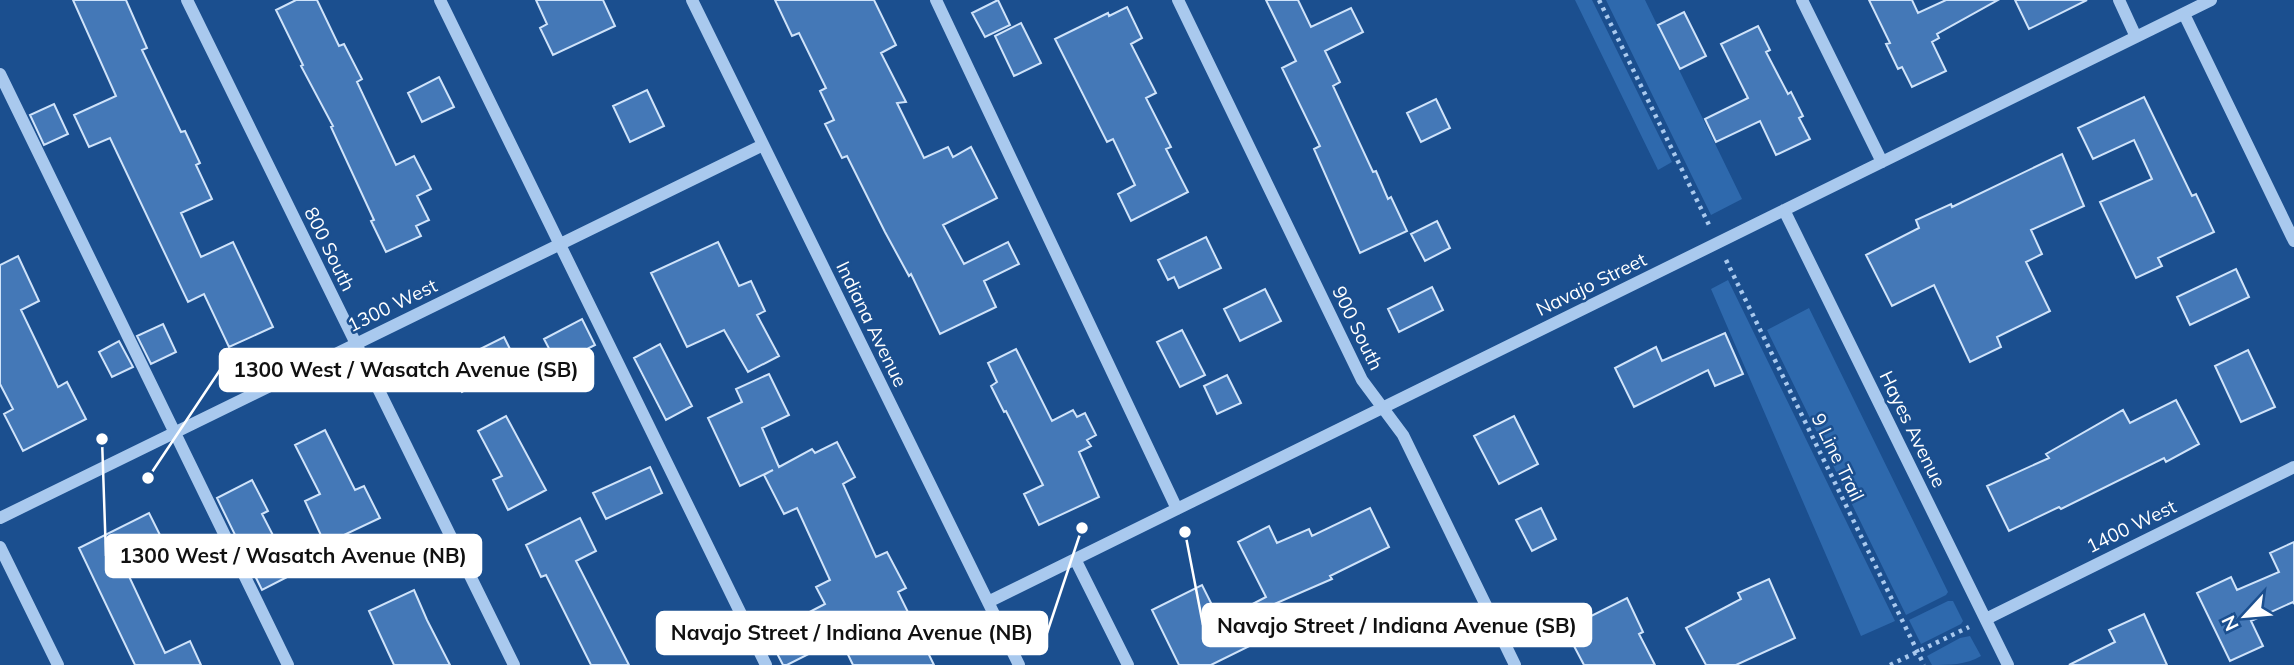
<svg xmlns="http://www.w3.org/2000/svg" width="2294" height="665" viewBox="0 0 2294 665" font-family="Mulish,sans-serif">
<rect width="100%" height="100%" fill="#1b4f8f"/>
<path fill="#2e69ad" d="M1575 0H1592L1672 162 1658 170Z
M1606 0H1645L1742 199 1711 215Z
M1728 280 1895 621 1861 636 1711 289Z
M1809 308 1948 592 1946 595 1906 615 1767 330Z
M1948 601H1953L1963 621 1961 624 1921 644 1909 620Z
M1970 636 1981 656C1966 665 1949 665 1932 665L1927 656 1960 638Z"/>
<path fill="#4478b7" stroke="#cfe3fa" stroke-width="2" d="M73 0H126L147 48 142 50 181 132 185 131 200 163 196 165 212 199 181 213 201 257 233 242 273 327 229 347 204 294 188 302 110 138 89 147 74 115 116 96Z
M296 0H317L339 46 344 44 362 79 357 82 396 165 414 156 431 189 417 196 429 220 416 226 421 236 386 252 371 221 374 220 331 127 333 126 301 66 303 65 276 10Z
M536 0H603L615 26 553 55 540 28 547 24Z
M775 0H874L896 45 881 53 906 102 897 103 924 158 948 147 953 157 971 147 997 198 943 225 964 264 1008 242 1019 264 984 281 996 307 940 334 911 274 909 276 885 232 847 156 842 158 825 124 834 120 820 91 826 88 799 33 792 36Z
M998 0 1010 25 985 37 972 13Z
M1266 0H1298L1311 27 1351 8 1363 32 1325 51 1340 82 1333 86 1373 172 1376 171 1388 199 1391 197 1407 231 1360 253 1314 149 1320 146 1282 68 1296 61Z
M1869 0H1912L1918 13 1946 0H1998L1937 34 1939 38 1932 42 1946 71 1912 87 1902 67 1898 69 1886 44 1890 43Z
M2015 0H2087L2029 29Z
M1127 7 1142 38 1131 44 1156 93 1146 98 1171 147 1166 149 1188 192 1131 221 1118 194 1135 185 1113 139 1107 142 1055 39 1108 13 1109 16Z
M1684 12 1706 56 1680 69 1658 25Z
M1021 23 1041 63 1014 76 995 36Z
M1758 26 1770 50 1766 52 1788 94 1791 92 1803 116 1799 118 1810 139 1776 155 1760 121 1716 142 1705 119 1748 98 1721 44Z
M439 77 454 107 422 122 408 93Z
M647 90 664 126 630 142 613 106Z
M2144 97 2192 196 2196 194 2214 232 2158 258 2162 266 2136 278 2100 202 2152 179 2134 140 2093 159 2078 128Z
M1436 99 1450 128 1421 142 1407 113Z
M54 104 68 134 44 145 30 115Z
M2062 154 2084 206 2031 230 2042 254 2026 262 2050 311 1997 337 2001 347 1970 362 1934 285 1892 306 1866 255 1919 228 1916 220 1951 204 1952 207Z
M1437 221 1450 248 1425 261 1411 234Z
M1206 237 1221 268 1179 288 1174 277 1168 280 1158 260Z
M718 242 739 286 751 281 765 311 757 315 779 356 748 372 724 330 687 347 651 273Z
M18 256 39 301 21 310 58 387 67 382 86 419 23 451 4 414 13 409 0 384V265Z
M2236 269 2249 297 2190 325 2177 297Z
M1432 287 1443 310 1399 332 1388 309Z
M1265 289 1281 321 1240 341 1224 309Z
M582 319 595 345 557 364 544 339Z
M163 324 176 352 151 364 137 336Z
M1182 330 1205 375 1180 387 1157 342Z
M1725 333 1743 374 1715 386 1708 370 1634 407 1615 368 1656 347 1662 361Z
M504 337 517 363 462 392 448 365Z
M119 341 133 367 112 377 99 352Z
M660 344 692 406 666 420 634 358Z
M1016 349 1052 421 1073 410 1077 417 1085 413 1096 435 1087 440 1091 446 1079 452 1099 497 1039 525 1024 494 1043 485 1006 411 1004 412 991 386 997 382 988 363Z
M2248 350 2275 407 2241 422 2215 366Z
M769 374 789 415 762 428 779 467 812 449 815 453 837 442 855 477 843 484 876 557 887 552 906 588 898 592 934 665H853L840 638 787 665H783L767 634 825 604 816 587 830 580 797 508 784 514 764 475 773 470 740 486 708 418 742 402 736 389Z
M1227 375 1241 403 1217 414 1204 386Z
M2176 400 2199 444 2166 462 2164 458 2061 509 2059 507 2009 531 1987 486 2049 458 2046 454 2123 410 2130 423Z
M506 416 546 490 508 510 493 480 502 476 478 431Z
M1514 416 1538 464 1499 484 1474 436Z
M325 430 355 490 364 486 380 518 325 544 305 501 320 494 295 445Z
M650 467 662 493 606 519 593 493Z
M252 480 268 511 262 514 293 574 262 590 217 498Z
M1370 508 1389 547 1330 576 1332 579 1272 605 1284 629 1211 665H1179L1152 610 1202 585 1220 621 1266 597 1238 542 1269 526 1277 543 1309 529 1312 536Z
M1541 508 1556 539 1532 551 1516 520Z
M149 513 167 549 126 570 165 653 190 641 201 665H135L79 548Z
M580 518 596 551 576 561 629 665H591L546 575 541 577 526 545Z
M2294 542V604L2293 602 2251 621 2263 646 2230 661 2197 593 2231 577 2237 590 2279 572 2270 553Z
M1769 579 1795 638 1736 665H1706L1686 628 1741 599 1738 593Z
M414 590 427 620 450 665H394L369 611Z
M1627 598 1643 632 1639 634 1655 665H1584L1565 629Z
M2144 614 2167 665H2069L2115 642 2109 630Z"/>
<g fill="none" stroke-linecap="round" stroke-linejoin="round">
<path stroke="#a9c9ee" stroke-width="4.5" stroke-dasharray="3.5 5" stroke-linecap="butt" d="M1599 0 1710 227
M1726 260 1924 665
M1890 665 1969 627"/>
<path stroke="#a9c9ee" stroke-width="12" d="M187 0 514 665
M440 0 766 665
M692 0 1019 665
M936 0 1177 509
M1178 0 1362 380 1403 435 1515 665
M1802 0 1882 162
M2119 0 2136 37
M2184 14 2294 241
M0 74 288 665
M1784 210 2008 665
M0 518 763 145
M0 547 58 665
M1075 559 1128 665
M988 602 2211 0
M1986 619 2294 467"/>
</g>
<g text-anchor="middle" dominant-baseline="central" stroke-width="5" stroke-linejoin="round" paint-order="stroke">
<g font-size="19" fill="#fff" stroke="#1b4f8f">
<text transform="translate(330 249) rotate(64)">800 South</text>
<text transform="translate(1591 284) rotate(-26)">Navajo Street</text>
<text transform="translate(392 305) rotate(-26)">1300 West</text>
<text transform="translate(872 324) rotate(64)">Indiana Avenue</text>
<text transform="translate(1358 328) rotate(64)">900 South</text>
<text transform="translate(1913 429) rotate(64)">Hayes Avenue</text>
<text transform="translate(1838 457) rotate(64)">9 Line Trail</text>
<text transform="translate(2131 526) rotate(-26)">1400 West</text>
</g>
</g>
<path fill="none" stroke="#fff" stroke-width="2.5" d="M148 478L220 370M102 439L106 556M1185 532L1203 625M1082 528L1047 633"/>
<g fill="#fff" stroke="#1b4f8f" stroke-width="2.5">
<circle cx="148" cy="478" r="7"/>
<circle cx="102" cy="439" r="7"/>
<circle cx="1185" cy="532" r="7"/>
<circle cx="1082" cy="528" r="7"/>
</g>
<g fill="#fff" stroke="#fff" stroke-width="2.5">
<rect x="220" y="349" width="373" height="42" rx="7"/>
<rect x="106" y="535" width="375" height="42" rx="7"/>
<rect x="1203" y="604" width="388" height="42" rx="7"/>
<rect x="657" y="612" width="390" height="42" rx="7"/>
</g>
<g font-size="21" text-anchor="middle" font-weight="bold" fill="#111">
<text x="406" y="377">1300 West / Wasatch Avenue (SB)</text>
<text x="293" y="563">1300 West / Wasatch Avenue (NB)</text>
<text x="1397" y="633">Navajo Street / Indiana Avenue (SB)</text>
<text x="852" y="640">Navajo Street / Indiana Avenue (NB)</text>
</g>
<g transform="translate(2245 616) rotate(244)" stroke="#1b4f8f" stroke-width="5" paint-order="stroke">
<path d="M0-5L12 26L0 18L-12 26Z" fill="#ffffff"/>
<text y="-10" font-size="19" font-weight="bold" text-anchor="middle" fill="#ffffff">N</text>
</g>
</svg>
